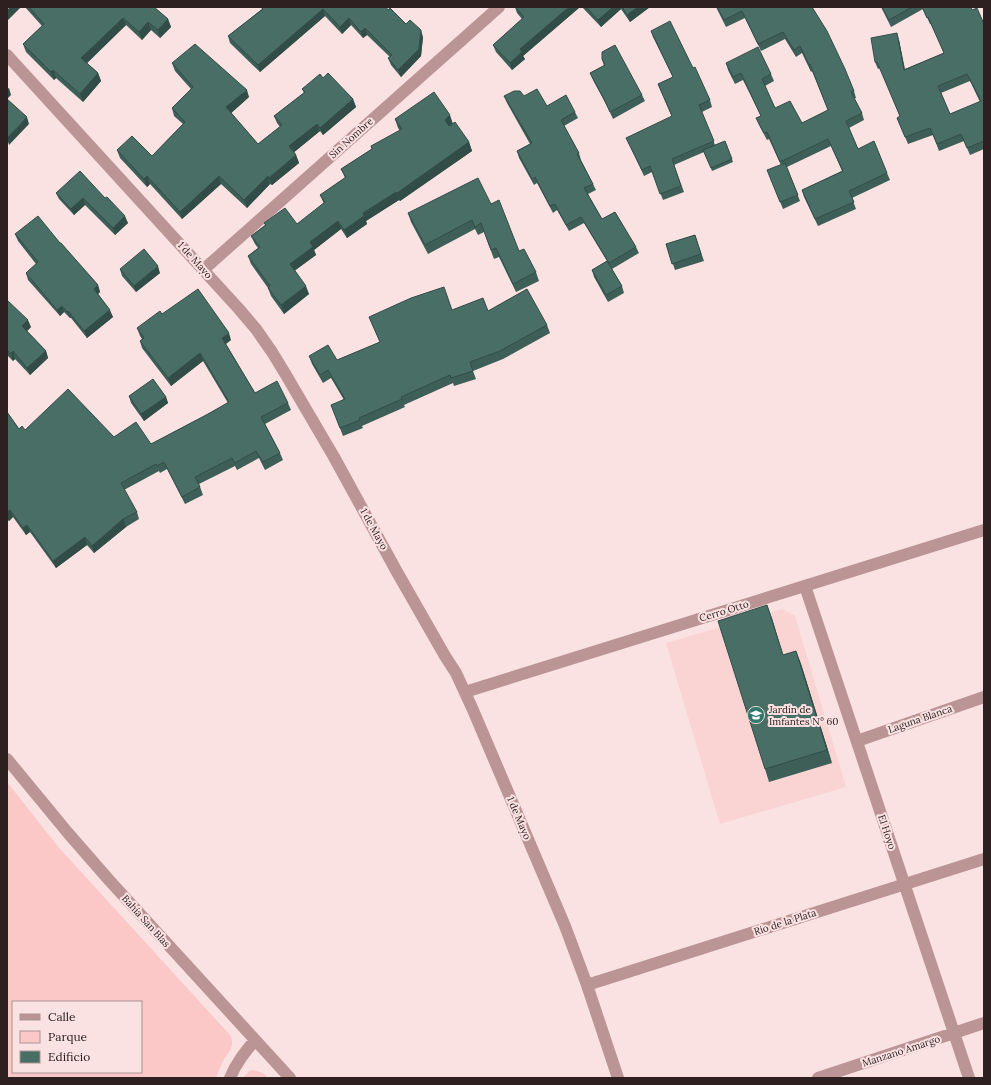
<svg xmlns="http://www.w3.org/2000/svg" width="991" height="1085" viewBox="0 0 991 1085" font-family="Lora,serif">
<rect width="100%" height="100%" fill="#fae2e2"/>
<path fill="#fad3d3" d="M782 609 795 616 846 787 720 824 666 643Z"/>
<path fill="#fbc7c7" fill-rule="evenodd" d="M7 782 60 849 83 874 230 1035C235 1045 230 1051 224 1059 221 1065 218 1072 216 1078H7ZM13 1002H141V1072H13Z
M253 1070 263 1073 268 1078H243L249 1071Z"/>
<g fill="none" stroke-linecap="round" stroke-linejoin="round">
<path stroke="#bb9595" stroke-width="12" d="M7 55 239 309 256 329 272 352 286 375 334 457 397 572 445 656 456 673 473 710 565 926 587 985 618 1078
M203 270 499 7
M805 586 969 1078
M465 692 984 530
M857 741 984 697
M7 759 68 833 109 880 290 1078
M587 985 984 859
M230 1078C236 1063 245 1052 255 1040
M818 1078 984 1023"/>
</g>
<path fill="#3e5f58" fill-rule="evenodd" d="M25 7H154L168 19 171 27 160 38 151 30 142 40 126 25 87 63 98 73 101 81 83 102 56 78 54 80 26 52 23 44 42 26Z
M261 7 388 10 423 37 421 56 401 77 391 65 388 58 390 57 367 35 363 38 351 25 342 34 325 16 260 72 230 43 228 36 262 9Z
M515 7H580L523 56 525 59 512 70 496 52 493 45 522 19 517 13Z
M582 7H650L630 22 621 9 601 27Z
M716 7H812L854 91 856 98 854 99 862 113 864 120 849 128 858 149 887 173 890 180 852 198 856 209 818 226 804 197 802 190 842 171 831 146 787 167 800 201 783 209 770 177 781 165 769 139 767 140 759 125 756 118 761 116 743 80 735 84 728 70 726 63 771 74 774 81 765 86 775 108 802 123 828 110 812 71 811 72 802 53 796 57 785 39 761 51 745 18 726 27Z
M881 7H971L972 10 984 24V149L970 155 964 141 939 151 933 135 908 144 897 118 900 117 880 68 878 69 875 62 899 40 905 69 944 53 931 24H930L923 9 891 27ZM970 81 980 102 950 114 941 93Z
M651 31 693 68 710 100 712 107 702 112 715 145 725 141 733 162 712 171 704 152 674 165 684 192 663 200 652 172 644 176 629 144 626 138 672 117 658 84 673 77 653 37Z
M602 59 642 95 645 101 613 119 607 106 593 80 590 73 604 66Z
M172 63 249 97 231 113 258 144 280 127 277 123 274 116 304 93 302 89 323 78 353 99 356 107 323 135 320 131 294 152 296 155 299 163 272 185 270 184 247 208 221 184 182 219 150 184 147 187 120 158 117 150 152 156 183 124 174 116 172 108 191 89 175 71Z
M504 96 575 112 578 118 564 126 579 153 581 160 596 190 588 194 602 219 636 247 639 253 612 269 622 286 624 293 608 302 594 277 592 270 607 261 584 223 569 231 557 210 553 213 537 183 534 185 519 158 517 151 530 144 507 103Z
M395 119 453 123 469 142 472 151 400 201 399 200 366 221 367 224 347 238 341 229 314 250 316 255 295 270 309 294 284 314 271 296 268 288 251 264 248 256 258 248 255 244 251 236 265 225 264 223 297 224 324 204 320 195 345 178 341 169 372 149 371 146 400 131 398 128Z
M56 193 105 198 128 223 115 235 85 205 74 215 59 199Z
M491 204 519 251 536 272 539 281 516 292 499 257 494 259 484 232 478 235 475 229 428 254 411 222 408 213Z
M15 234 60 243 98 285 100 292 98 294 113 317 87 338 71 318H70L64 312 60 316 28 280 26 273 36 264 18 241Z
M695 235 704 261 675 270 666 244Z
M120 269 160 273 136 292 122 276Z
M7 300 31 327 27 331 46 351 48 358 30 375 15 359 13 361 7 355Z
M452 310 488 311 547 325 550 333 503 359 473 371 476 379 454 386 453 383 404 405 405 407 362 426 363 428 343 436 331 405 344 400 331 378 323 383 312 364 309 356 337 360 380 342 369 317Z
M162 314 231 340 226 344 255 393 288 403 291 410 265 424 280 453 283 460 265 470 259 458 237 470 235 466 199 484 203 495 185 504 167 469 160 473 159 471 124 490 137 512 139 519 126 527 94 553 87 545 56 568 30 532 26 535 13 517 9 521 7 519V412L19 429 114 437 151 444 208 414 228 403 203 361 171 386 142 348 140 341 142 339 140 336 137 328Z
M129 396 166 397 168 403 144 421 131 403Z
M767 605 783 655 796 651 801 664 832 763 769 782 765 769Z"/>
<path fill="#324d47" d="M10 7H21L7 21V10Z
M569 7H580L523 56 525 59 512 70 510 63 520 49Z
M613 7H620L621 9 601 27 598 20Z
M638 7H650L630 22 627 15Z
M323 9 325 16 260 72 258 65Z
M123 18 126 25 84 66 81 58Z
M349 18 351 25 342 34 340 27Z
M168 19 171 27 160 38 158 30Z
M148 22 151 30 142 40 139 32Z
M365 28 367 35 363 38 361 32Z
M421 30 423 37 421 56 401 77 398 70Z
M897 33 899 40 906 77 904 70Z
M53 70 56 78 54 80 51 72Z
M98 73 101 81 83 102 80 94Z
M9 88 11 95 7 99V89Z
M247 90 249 97 229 115 226 107Z
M353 99 356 107 323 135 320 128Z
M450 115 453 124 448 128 445 120Z
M27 117 29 124 9 145 7 138Z
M317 124 320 131 292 154 289 146Z
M469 142 472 151 400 201 397 193Z
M296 155 299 163 272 185 269 178Z
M147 176 150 184 147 187 144 179Z
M219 176 221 184 182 219 180 212Z
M268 176 270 184 247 208 244 200Z
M396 192 399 200 366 221 367 224 347 238 344 230 363 213Z
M83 198 85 205 74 215 71 209Z
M125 216 128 223 115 235 113 228Z
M338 221 341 229 314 250 316 255 293 272 290 264 310 242Z
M158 266 160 273 136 292 134 286Z
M98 285 100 292 96 296 94 289Z
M306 286 309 294 284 314 281 305Z
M62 306 64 312 60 316 57 310Z
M110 310 113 317 87 338 84 331Z
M68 311 71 318H70L67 312Z
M28 320 31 327 25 333 22 326Z
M229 333 231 340 224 345 222 338Z
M13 351 15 359 13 361 11 354Z
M46 351 48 358 30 375 27 368Z
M200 353 203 361 171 386 168 378Z
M166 397 168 403 144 421 141 414Z
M10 510 13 517 9 521 7 517V512Z
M123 519 126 527 94 553 92 546Z
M27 525 30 532 26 535 23 528Z
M85 537 87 545 56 568 53 561Z
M767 605 772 618 787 668 783 655Z
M796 651 801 664 832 763 827 750Z"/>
<path fill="#486e66" stroke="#324d47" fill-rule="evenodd" d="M29 7H154L168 19 158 30 148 22 139 32 123 18 81 58 98 73 80 94 53 70 51 72 23 44 44 24Z
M261 7H386L388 10 390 8 406 24 410 20 421 30 419 49 398 70 388 58 392 55 365 28 361 32 349 18 340 27 323 9 258 65 228 36 263 9Z
M515 7H569L520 49 522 52 510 63 493 45 524 17Z
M586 7H613L598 20Z
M622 7H638L627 15Z
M717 7H812L827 31 845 69 854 91 851 92 862 113 846 121 858 149 874 141 887 173 849 191 854 202 815 219 802 190 843 171 828 139 780 162 767 132 764 133 756 118 761 116 741 73 733 77 726 63 758 47 771 74 762 79 775 108 790 101 802 123 828 110 810 64 809 65 800 46 794 50 783 32 758 44 742 11 724 20Z
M882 7H912L889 20Z
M922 7H971L972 10 977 8 984 24V141L967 148 961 134 937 144 930 128 905 137 897 118 900 116 877 62H875L871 38 897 33 904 70 944 53 928 17 927 18ZM967 74 981 101 950 114 938 86Z
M670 21 693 68 695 67 710 100 699 105 714 141 672 159 681 186 660 194 650 166 642 170 626 138 672 116 658 84 673 77 651 31Z
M195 44 247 90 226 107 258 144 282 125 274 116 305 92 302 89 320 74 323 78 328 73 353 99 320 128 317 124 289 146 296 155 269 178 268 176 244 200 219 176 180 212 147 176 144 179 117 150 132 136 152 156 185 122 172 108 193 87 172 63Z
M615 45 642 95 610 112 604 99 590 73 605 65 602 59V52Z
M537 89 547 106 566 95 575 112 561 120 579 153 577 154 593 184 584 188 602 219 615 212 636 247 609 263 581 217 566 225 555 204 550 206 535 177 532 179 517 151 532 143 504 96 514 91H520L524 96Z
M434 92 450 115 445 120 449 126 455 122 469 142 397 193 396 192 363 213 364 216 344 230 338 221 310 242 313 247 290 264 306 286 281 305 268 288 270 286 248 256 260 247 251 236 266 225 264 223 285 208 297 224 325 202 320 195 346 177 341 169 372 149 371 146 402 129 395 119Z
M7 99 27 117 7 138Z
M725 141 732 159 711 168 703 150Z
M785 163 798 195 780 202 767 170Z
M80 171 105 198 107 197 125 216 113 228 83 198 71 209 56 193Z
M478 178 491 204 499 200 519 251 524 249 536 272 513 284 496 248 491 250 481 223 475 227 472 220 425 245 408 213Z
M38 216 60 243H61L98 285 94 289 110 310 84 331 68 311 67 312 62 306 57 310 26 273 38 262 15 234Z
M695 235 701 254 672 264 666 244Z
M144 249 158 266 134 286 120 269Z
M607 261 622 286 606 295 592 270Z
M444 287 452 310 483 298 488 311 527 289 547 325 500 351 470 362 473 371 451 378 450 375 401 397 402 399 359 418 360 420 340 428 331 405 345 399 328 370 320 375 309 356 328 345 337 360 380 342 369 317 411 298Z
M198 289 229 333 222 338 255 393 277 381 288 403 261 417 280 453 263 462 256 451 235 463 232 458 195 477 200 487 182 497 164 462 157 466 156 464 121 483 137 512 123 519 92 546 85 537 53 561 27 525 23 528 10 510 7 512V412L19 429 22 426 25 430 68 389 114 437 136 422 151 444 208 414 229 402 200 353 168 378 140 341 144 338 137 328 160 311 162 314Z
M7 300 28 320 22 326 46 351 27 368 13 351 11 354 7 350Z
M153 379 166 397 141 414 129 396Z
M767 605 783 655 796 651 827 750 765 769 718 621Z"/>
<defs>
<symbol id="school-disc" viewBox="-11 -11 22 22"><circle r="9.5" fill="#33786c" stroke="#fae2e2"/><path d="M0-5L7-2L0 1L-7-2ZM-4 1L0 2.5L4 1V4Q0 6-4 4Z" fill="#fff"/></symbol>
</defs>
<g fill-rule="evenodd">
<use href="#school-disc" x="746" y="705" width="20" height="20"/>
</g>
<g text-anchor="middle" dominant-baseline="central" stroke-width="4" stroke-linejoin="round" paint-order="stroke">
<g font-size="10" fill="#2e2020" stroke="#fae2e2">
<text transform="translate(351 138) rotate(-42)">Sin Nombre</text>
<text transform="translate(195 260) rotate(48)">1 de Mayo</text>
<text transform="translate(374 529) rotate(61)">1 de Mayo</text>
<text transform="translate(724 611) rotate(-17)">Cerro Otto</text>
<text transform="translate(920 719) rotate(-19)">Laguna Blanca</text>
<text transform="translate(519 818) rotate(67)">1 de Mayo</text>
<text transform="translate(887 832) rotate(72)">El Hoyo</text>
<text transform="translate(146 921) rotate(48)">Bahía San Blas</text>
<text transform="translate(785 922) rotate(-18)">Río de la Plata</text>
<text transform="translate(901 1051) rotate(-18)">Manzano Amargo</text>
</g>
<g font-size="10" fill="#2e2020" stroke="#fae2e2" text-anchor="start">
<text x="769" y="709">Jardín de<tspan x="769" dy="12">Imfantes N° 60</tspan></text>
</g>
</g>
<rect width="991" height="1085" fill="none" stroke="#2e2020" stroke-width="16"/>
<rect x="12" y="1001" width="130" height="72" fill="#fae2e2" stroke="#a89494"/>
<rect x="20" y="1014" width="20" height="6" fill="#bb9595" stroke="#a89494"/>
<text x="48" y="1021" font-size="12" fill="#2e2020">Calle</text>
<rect x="20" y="1031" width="20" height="12" fill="#fbc7c7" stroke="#a89494"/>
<text x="48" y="1041" font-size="12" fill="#2e2020">Parque</text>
<rect x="20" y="1051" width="20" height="12" fill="#486e66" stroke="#a89494"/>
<text x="48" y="1061" font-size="12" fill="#2e2020">Edificio</text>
</svg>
